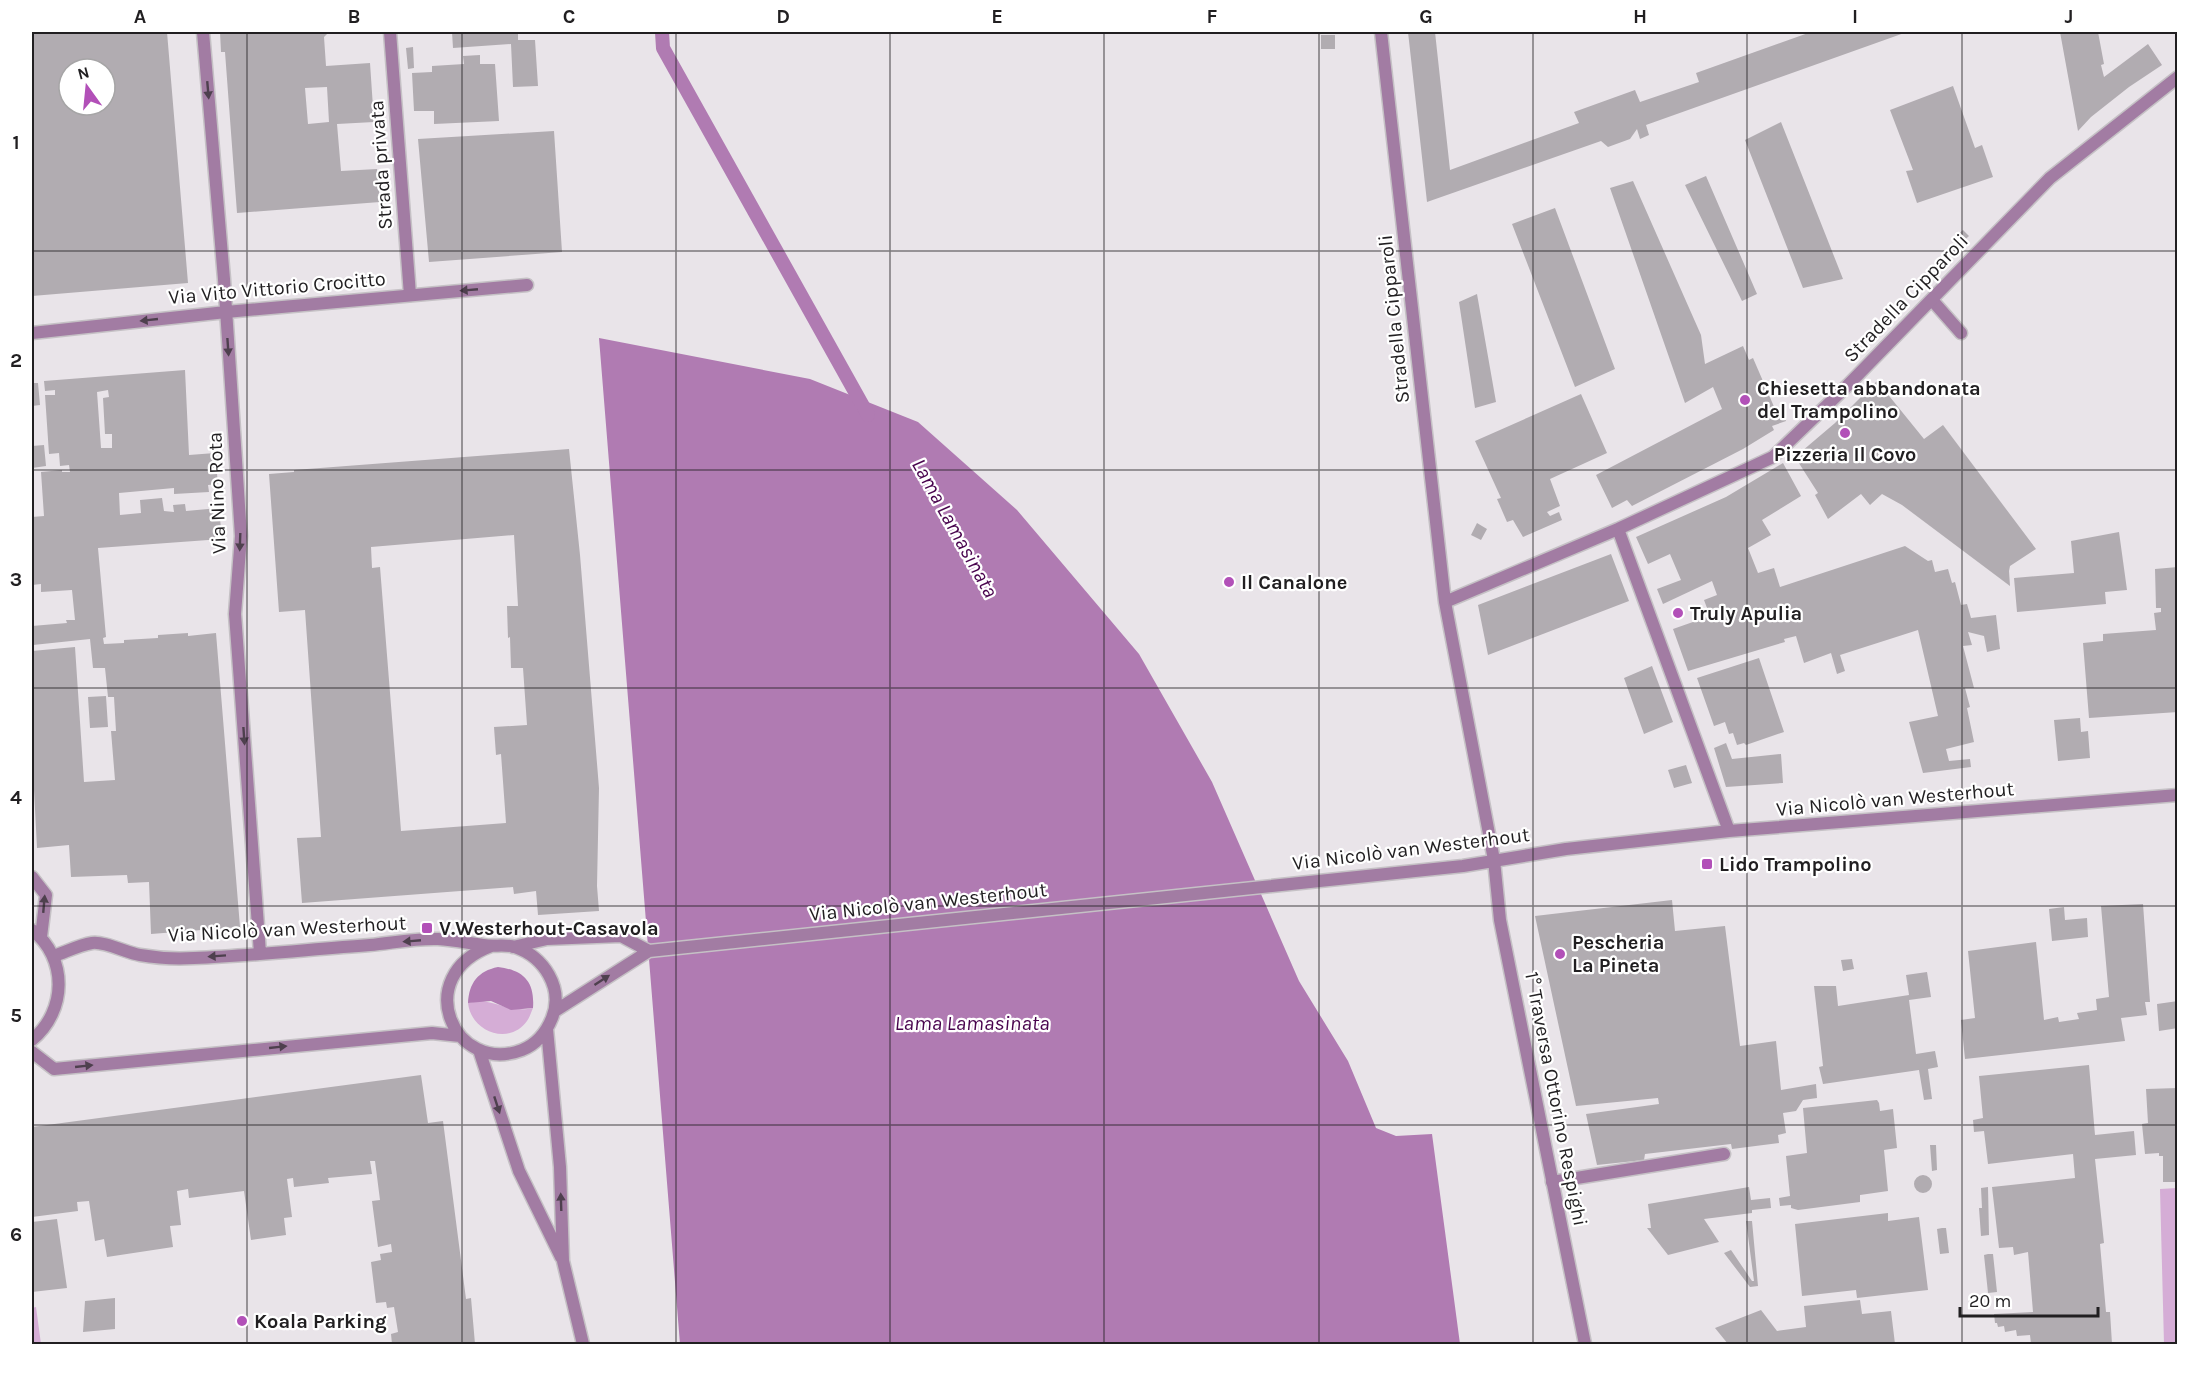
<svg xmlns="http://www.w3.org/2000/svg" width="2209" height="1376" viewBox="0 0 2209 1376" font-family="Karla,sans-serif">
<rect width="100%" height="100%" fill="#e9e4e9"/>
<path fill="#d5add6" d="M479 1001C498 1002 513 1013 533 1008 531 1012 530 1017 527 1021 509 1046 471 1032 468 1003Z
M2177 1188V1344H2164L2160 1189Z
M36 1307 41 1344H32V1308Z"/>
<path fill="#b07bb2" d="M599 338 810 379 918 422 1017 510 1139 654 1212 782 1299 981 1348 1061 1376 1128 1396 1136 1432 1134 1460 1344H680Z
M498 967C523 970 535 981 533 1008L511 1010 491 1001 468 1003C469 983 478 971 498 967Z"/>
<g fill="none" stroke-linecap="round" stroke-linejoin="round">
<path stroke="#b07bb2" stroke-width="14" d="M662 32 663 48 868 415"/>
</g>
<path fill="#b1acb1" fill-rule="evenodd" d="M32 32H167L188 283 32 296ZM69 69H105V105H69Z
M220 32H329L324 37 326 66 370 63 374 122 337 124 341 171 377 169 380 202 237 213 225 52H221ZM327 87 329 122 308 124 305 88Z
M452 32H518V40H535L538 86 513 87 511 44 453 48Z
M1408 32H1435L1450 170 1579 123 1574 112 1635 90 1640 102 1699 82 1696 73 1811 32H1907L1646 125 1649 135 1640 139 1637 129 1630 139 1608 147 1601 141 1427 202Z
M2060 32H2098L2104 64 2101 65 2104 77 2148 44 2162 65 2129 87 2091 117 2078 131Z
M1321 35H1335V49H1321Z
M413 47 414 68 408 69 406 48Z
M480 55V64H495L499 121 434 124V111H414L412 73 432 72V66L464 64 463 56Z
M1953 86 1975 148 1982 145 1993 177 1917 203 1906 171 1913 170 1890 110Z
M1781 122 1843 279 1803 288 1745 140Z
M554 131 562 252 429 262 418 139Z
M1706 176 1757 294 1742 301 1685 185Z
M1633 181 1701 335 1705 364 1743 346 1749 360 1753 358 1775 409 1779 407 1786 421 1772 426 1774 430 1743 449 1632 506 1627 500 1612 508 1596 475 1722 409 1713 387 1685 403 1610 188Z
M1555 208 1615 369 1575 387 1512 224Z
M1963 230 1969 236 1958 246 1952 240Z
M1477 294 1496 402 1475 408 1459 302Z
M185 370 189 455 215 453 218 484 208 485 209 492 174 494V488L119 493 120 515 141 513 140 500 162 498 164 511 174 512 173 505 185 504 186 511 219 508 222 539 98 548 106 637 103 638 104 644 124 643V640L158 638V635L188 633V636L216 633 240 927 151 934 149 882 128 883 127 875 71 877 69 845 37 848 34 790H32V651L75 647 84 782 115 780 111 731H116L114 697H108L105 668H93L90 639 33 645 32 626 67 623 66 620H75L72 590 41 592V584L32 585V520H33L32 517 44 516 41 472 62 470V472H70L69 465 60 466 59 453 49 454 45 395H55V390L45 391 44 381ZM108 390 109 397 103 398 105 434H112V448H101L97 392Z
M1877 381 1924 439 1943 425 2036 549 2010 566 2009 571 2010 586 1902 505 1882 494 1870 505 1861 494 1828 519 1815 495 1818 493 1795 457 1835 423Z
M32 383H38L40 405 32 406Z
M1581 394 1607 453 1550 479 1560 506 1547 512 1550 516 1559 512 1562 520 1523 537 1513 520 1507 522 1497 499 1501 498 1475 441Z
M44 445 46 466 32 468V446Z
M569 449 580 555 599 788 597 886 599 911 538 915 536 891 514 894 513 887 302 903 297 838 321 837 305 610 279 612 269 474 294 472V470ZM514 535 518 606H507L508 638 510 637 511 668H523L527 725 494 727 496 755 501 754 506 823 401 831 380 567 372 568 371 547Z
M1783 463 1801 496 1762 520 1771 535 1748 548 1758 573 1774 568 1780 587 1905 546 1928 561 1932 560 1935 572 1948 569 1952 583 1955 582 1961 605 1967 604 1971 618 1996 615 2000 649 1987 652 1984 636 1968 632 1972 645 1963 646 1974 688H1965L1970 707 1967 708 1974 742 1946 749 1949 761 1970 759 1971 767 1923 773 1909 722 1938 716 1918 630 1840 655 1845 671 1837 674 1831 653 1804 663 1796 636 1784 639 1785 642 1688 671 1673 629 1710 616 1704 600 1717 595 1712 581 1663 604 1657 589 1681 580 1670 554 1648 564 1636 537 1726 497Z
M1477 523 1487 529 1481 540 1471 535Z
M2119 532 2127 590 2105 592 2106 604 2017 612 2014 578 2074 573 2071 541Z
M1611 554 1629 601 1488 655 1478 605Z
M2178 567V712L2089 718 2083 643 2103 641V634L2156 630 2154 613 2161 612V608H2156L2155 569Z
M1759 658 1784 732 1746 745 1744 743 1737 745 1733 733 1729 734 1725 722 1714 726 1697 678Z
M1652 666 1673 722 1644 734 1624 678Z
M106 696 108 727 90 728 88 697Z
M2080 718 2081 732 2088 731 2090 758 2058 761 2054 720Z
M1726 743 1732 759 1781 754 1783 783 1726 787 1714 748Z
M1686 765 1692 783 1674 788 1668 770Z
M1672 900 1675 931 1725 926 1740 1046 1776 1041 1781 1090 1816 1084 1817 1098 1803 1100 1796 1111 1783 1113 1786 1133 1778 1135 1779 1143 1732 1149 1731 1144 1645 1154 1644 1160 1597 1165 1586 1114 1659 1104 1658 1098 1576 1106 1535 916Z
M2143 904 2150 1002H2145L2147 1015 2121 1018 2125 1041 1965 1059 1961 1020 1975 1018 1968 951 2036 942 2044 1020 2058 1017 2059 1022 2079 1019 2077 1013 2097 1010 2096 999 2109 997 2101 906Z
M2064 907 2065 920 2087 918 2088 937 2052 941 2049 909Z
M1852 959 1854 969 1843 971 1841 960Z
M1927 972 1931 997 1909 1000 1916 1054 1935 1051 1938 1067 1928 1069 1932 1099 1924 1100 1919 1070 1823 1084 1819 1067 1823 1066 1814 986H1836L1838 1006 1909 995 1906 975Z
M2178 1001V1028L2159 1031 2157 1004Z
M2089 1065 2095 1135 2134 1131 2136 1155 2095 1159 2104 1243 2100 1244 2106 1312H2110L2112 1344H2031L2030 1335 2017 1336 2016 1330 2005 1332 2004 1326 1998 1327 1997 1323H1995L1994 1314 2033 1312 2028 1252 2014 1255 2013 1247 1999 1248 1992 1187 2075 1178 2073 1154 1988 1164 1984 1131 1974 1132 1973 1120 1983 1118 1979 1076Z
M421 1075 428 1123 443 1121 466 1299 471 1298 475 1344H392L391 1334 398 1332 394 1307 387 1308 386 1302 376 1303 371 1262 381 1260 380 1254 392 1252 391 1244 378 1247 372 1201 380 1200 375 1161H370L372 1174 328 1178 329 1183 294 1187 293 1178 287 1179 292 1217 284 1218 286 1235 251 1240 244 1191 189 1198 188 1189 177 1191 181 1225 170 1226 173 1247 107 1257 104 1239 95 1241 89 1201 77 1202 78 1211 32 1217V1127Z
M2178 1088V1182H2163V1156H2159V1153L2145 1154 2142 1124 2148 1123 2146 1089Z
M1877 1100 1879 1103 1880 1111 1893 1109 1897 1148 1884 1150 1888 1191 1860 1195V1202L1798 1210 1791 1208V1205L1780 1206 1779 1198 1790 1196 1786 1156 1807 1153 1803 1108Z
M1930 1145H1936L1937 1170 1932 1171Z
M1914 1184a9 9 0 1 1 18 0a9 9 0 1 1-18 0Z
M1749 1187 1751 1200 1770 1198 1771 1208 1752 1210V1213L1704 1219 1719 1242 1668 1255 1647 1228H1651L1648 1204Z
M1988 1187 1989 1235 1981 1236 1979 1208H1982L1981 1188Z
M1888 1213V1221L1919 1217 1928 1290 1857 1298 1856 1290 1802 1296 1795 1224Z
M57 1219 67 1288 32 1292V1222Z
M1746 1221H1752L1758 1286 1750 1287 1724 1253 1731 1250 1752 1281H1754Z
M1942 1228H1946L1949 1253 1940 1254 1937 1229Z
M1988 1254H1993L1997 1292 1988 1293 1984 1255Z
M115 1298V1329L83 1332 85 1301Z
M1860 1300 1862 1314 1891 1311 1895 1344H1728L1715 1328 1761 1310 1777 1331 1806 1327 1804 1306Z"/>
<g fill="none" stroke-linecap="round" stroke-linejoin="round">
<defs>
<path id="lane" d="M390 32 410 295
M1932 300 1961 333
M1552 1182 1724 1154"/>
<path id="street" d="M203 32 224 279 241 536 235 614 260 953
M1381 32 1445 602 1494 860 1500 920 1585 1344
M32 333 226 312 527 285
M1618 529 1729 831
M1445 602 1618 529 1773 457 1848 385 2050 178 2178 77
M32 877 46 895 41 937
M32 930C68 958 67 1011 32 1040
M513 947 547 939 621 936 649 951
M54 956C66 952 79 945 92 943 104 941 127 953 140 955 157 958 177 959 194 958 253 956 312 949 370 945 392 943 416 938 438 939 453 940 468 943 483 945 493 947 505 944 515 947 544 957 564 988 552 1018 546 1033 537 1044 522 1050 454 1076 410 976 491 946
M555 1011 649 951 1463 866 1566 849 1729 831 2178 795
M547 1029 560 1167 563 1261 583 1344
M479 1050 519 1171 561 1257
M32 1052 54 1069 432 1033 460 1036"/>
</defs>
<use href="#lane" stroke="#c5c1c5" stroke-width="15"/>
<use href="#street" stroke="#c5c1c5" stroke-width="15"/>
<use href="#lane" stroke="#a27ca3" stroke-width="12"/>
<use href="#street" stroke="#a27ca3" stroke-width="12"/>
</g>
<defs><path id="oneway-solid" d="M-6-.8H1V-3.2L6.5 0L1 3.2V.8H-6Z" transform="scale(1.5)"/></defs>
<g fill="#4e404e">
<use href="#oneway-solid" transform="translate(208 90) rotate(85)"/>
<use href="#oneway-solid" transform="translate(469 290) rotate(175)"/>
<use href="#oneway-solid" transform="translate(149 320) rotate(174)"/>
<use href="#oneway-solid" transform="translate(228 347) rotate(86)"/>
<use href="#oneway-solid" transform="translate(240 542) rotate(92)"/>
<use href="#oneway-solid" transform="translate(244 736) rotate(86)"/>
<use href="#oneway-solid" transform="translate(44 904) rotate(-85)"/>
<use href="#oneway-solid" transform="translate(412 941) rotate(175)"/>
<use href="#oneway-solid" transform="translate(217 956) rotate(176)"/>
<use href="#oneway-solid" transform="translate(602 980) rotate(-33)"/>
<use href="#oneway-solid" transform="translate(278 1047) rotate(-6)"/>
<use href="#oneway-solid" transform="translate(84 1066) rotate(-6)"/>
<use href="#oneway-solid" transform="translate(497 1105) rotate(72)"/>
<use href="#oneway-solid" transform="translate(561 1202) rotate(-92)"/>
</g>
<path fill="none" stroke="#211f21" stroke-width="1.5" stroke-opacity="0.55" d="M247 32V1344M462 32V1344M676 32V1344M890 32V1344M1104 32V1344M1319 32V1344M1533 32V1344M1747 32V1344M1962 32V1344M32 251H2178M32 470H2178M32 688H2178M32 906H2178M32 1125H2178"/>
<g fill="#b250b8" stroke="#fff" stroke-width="2">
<circle cx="1745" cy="400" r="6"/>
<circle cx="1845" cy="433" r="6"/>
<circle cx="1229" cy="582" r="6"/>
<circle cx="1678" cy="613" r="6"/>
<rect x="1701" y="858" width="12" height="12" rx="3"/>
<rect x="421" y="922" width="12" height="12" rx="3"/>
<circle cx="1560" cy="954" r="6"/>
<circle cx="242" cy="1321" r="6"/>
</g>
<g text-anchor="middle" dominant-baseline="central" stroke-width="4.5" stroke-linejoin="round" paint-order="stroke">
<g font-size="20" fill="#211f21" stroke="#fff">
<text transform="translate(381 165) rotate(-94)">Strada privata</text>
<text transform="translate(277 288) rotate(-5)">Via Vito Vittorio Crocitto</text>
<text transform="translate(1906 298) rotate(-46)">Stradella Cipparoli</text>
<text transform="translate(1394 319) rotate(-96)">Stradella Cipparoli</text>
<text transform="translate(217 493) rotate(-92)">Via Nino Rota</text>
<text transform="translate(1895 799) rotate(-5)">Via Nicolò van Westerhout</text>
<text transform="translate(1411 849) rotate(-7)">Via Nicolò van Westerhout</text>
<text transform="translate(928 902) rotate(-6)">Via Nicolò van Westerhout</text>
<text transform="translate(287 929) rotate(-3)">Via Nicolò van Westerhout</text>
<text transform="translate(1556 1099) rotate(79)">1° Traversa Ottorino Respighi</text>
</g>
<g font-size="20" font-weight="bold" fill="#211f21" stroke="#fff" text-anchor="start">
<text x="1757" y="388">Chiesetta abbandonata<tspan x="1757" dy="23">del Trampolino</tspan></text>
<text x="1845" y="454" text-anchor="middle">Pizzeria Il Covo</text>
<text x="1241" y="582">Il Canalone</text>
<text x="1690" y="613">Truly Apulia</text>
<text x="1719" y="864">Lido Trampolino</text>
<text x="439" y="928">V.Westerhout-Casavola</text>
<text x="1572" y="942">Pescheria<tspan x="1572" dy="23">La Pineta</tspan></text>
<text x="254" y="1321">Koala Parking</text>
</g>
<g font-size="21" font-style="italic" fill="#48034d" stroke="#fff">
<text transform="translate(955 528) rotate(61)">Lama Lamasinata</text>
<text x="972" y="1023">Lama Lamasinata</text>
</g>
</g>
<rect width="2209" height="1376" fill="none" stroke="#ffffff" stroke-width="66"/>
<g transform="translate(87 87) rotate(345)"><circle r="28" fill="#ffffff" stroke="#a6a5a6" stroke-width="1.5"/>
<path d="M0-4.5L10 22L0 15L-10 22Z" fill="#b250b8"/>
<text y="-9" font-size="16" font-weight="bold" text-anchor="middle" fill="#211f21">N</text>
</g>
<path d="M1960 1307v9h138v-9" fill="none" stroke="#211f21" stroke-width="3"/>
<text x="1969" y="1307" font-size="18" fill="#211f21" stroke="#ffffff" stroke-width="4.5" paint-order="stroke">20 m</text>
<rect x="33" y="33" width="2143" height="1310" fill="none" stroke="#211f21" stroke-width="2"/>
<g font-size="20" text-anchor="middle" font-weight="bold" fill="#211f21">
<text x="140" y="23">A</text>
<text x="354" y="23">B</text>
<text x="569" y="23">C</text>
<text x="783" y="23">D</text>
<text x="997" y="23">E</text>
<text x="1212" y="23">F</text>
<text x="1426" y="23">G</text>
<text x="1640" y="23">H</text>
<text x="1855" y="23">I</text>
<text x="2069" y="23">J</text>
<text x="16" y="149">1</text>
<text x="16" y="367">2</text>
<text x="16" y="586">3</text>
<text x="16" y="804">4</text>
<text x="16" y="1022">5</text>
<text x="16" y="1241">6</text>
</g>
</svg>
